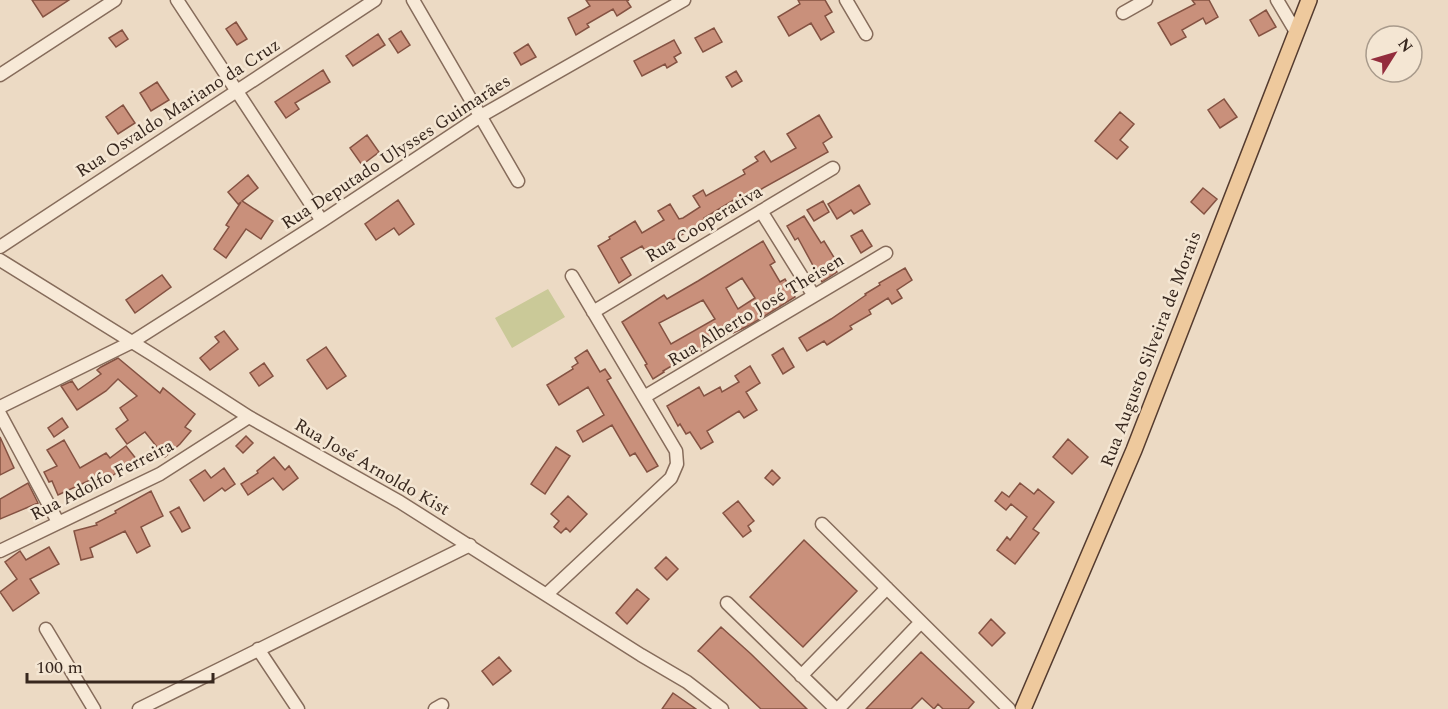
<svg xmlns="http://www.w3.org/2000/svg" width="1448" height="709" viewBox="0 0 1448 709" font-family="Spectral,serif">
<rect width="100%" height="100%" fill="#ecdac4"/>
<path fill="#cac998" d="M548 289 565 317 512 348 495 318Z"/>
<path fill="#c9907b" stroke="#845242" stroke-width="1.5" fill-rule="evenodd" d="M32 0H69L43 17Z
M586 0H629L627 1 631 7 617 16 613 9 587 24 589 27 576 35 568 18 590 6Z
M798 0H825L832 12 825 16 834 32 821 40 811 23 789 36 778 17 800 4Z
M1192 0H1209L1218 17 1206 24 1203 18 1182 30 1186 37 1171 45 1158 23 1195 4Z
M1266 10 1276 27 1259 36 1250 20Z
M236 22 247 39 237 45 226 29Z
M714 28 722 42 703 52 695 38Z
M122 30 128 39 116 47 109 38Z
M401 31 410 45 398 53 389 39Z
M378 34 385 45 353 66 346 56Z
M674 40 681 53 674 57 677 62 667 68 665 64 642 76 634 61Z
M528 44 536 57 521 65 514 53Z
M323 70 330 82 295 103 299 109 286 118 275 102Z
M736 71 742 81 732 87 726 77Z
M157 82 169 100 151 111 140 93Z
M1224 99 1237 117 1220 128 1208 110Z
M123 105 135 123 118 134 106 117Z
M1120 112 1134 124 1120 140 1128 147 1117 159 1095 141Z
M819 115 832 137 823 143 828 152 756 192 755 191 739 200 737 198 704 218 709 227 696 235 692 229 647 254 642 246 621 258 631 275 619 283 598 246 610 239 609 237 635 221 642 233 664 220 658 211 670 204 679 219 683 218 700 207 693 196 703 190 706 196 745 174 743 170 758 161 755 157 764 151 771 162 796 148 787 134Z
M367 135 379 152 362 165 350 148Z
M248 175 258 188 242 201 273 221 261 239 246 229 226 258 214 249 229 227 226 225 241 202 238 204 228 192Z
M859 185 870 204 854 214 851 210 837 219 828 204Z
M1203 188 1217 199 1204 214 1191 202Z
M398 200 414 224 399 235 394 228 376 240 365 224Z
M823 201 829 212 814 221 807 210Z
M804 216 821 243 824 241 838 264 834 267 837 272 822 282 798 238 795 240 787 226Z
M862 230 872 246 861 253 851 236Z
M763 241 775 262 770 265 780 282 785 279 795 297 750 325 733 333 732 331 701 351 700 349 663 371 664 372 653 379 645 365 647 364 622 322 664 295 667 299 698 281ZM742 278 755 298 738 309 726 288ZM703 300 715 319 671 344 659 323Z
M905 268 912 280 897 290 902 298 892 304 888 298 869 310 871 314 850 326 852 329 827 345 824 341 807 351 799 338 831 319 866 295 865 294 880 285 879 283Z
M162 275 171 287 135 313 126 300Z
M224 331 238 349 210 370 200 358 219 342 215 337Z
M326 347 346 376 327 389 307 360Z
M783 348 794 367 783 374 772 355Z
M587 350 600 372 605 369 611 378 607 380 658 466 647 472 635 453 630 456 612 425 583 442 577 431 604 415 588 387 559 405 547 385 573 369 572 367 578 363 575 358Z
M118 358 160 393 163 388 195 414 185 427 191 431 180 444 165 457 145 432 127 444 116 429 128 420 120 408 137 396 118 379 106 391 77 410 61 386 72 381 78 390 101 374 97 370 101 367Z
M264 363 273 376 259 386 250 373Z
M750 366 760 383 746 392 757 410 744 418 739 411 707 431 713 442 701 449 690 432 686 434 680 424 678 426 667 406 699 387 704 396 720 387 722 392 739 382 735 376Z
M62 418 68 427 54 437 48 428Z
M246 436 253 443 243 453 236 446Z
M0 437 14 468 0 475Z
M1068 439 1088 457 1072 474 1053 457Z
M64 440 80 468 106 453 110 458 126 446 141 465 131 473 126 466 105 481 101 475 58 495 52 481 49 482 44 472 57 466 47 450Z
M556 447 570 456 545 494 531 484Z
M274 457 285 470 289 466 298 478 283 490 273 478 248 495 241 484 258 473 257 471Z
M224 468 235 484 225 491 222 488 204 501 190 480 205 470 211 478Z
M772 470 780 478 773 485 765 478Z
M28 483 38 503 0 519V499Z
M1020 483 1034 494 1038 489 1054 502 1033 529 1039 533 1015 564 997 550 1007 537 1010 540 1027 517 1011 504 1006 510 995 501 1002 492 1009 497Z
M151 491 163 516 141 527 150 546 137 553 125 531 90 548 93 557 81 560 74 531 97 525 96 523 116 513 115 511Z
M568 496 587 514 570 532 566 528 561 533 554 527 559 521 551 514Z
M738 501 754 521 748 526 751 531 743 537 723 513Z
M179 507 190 528 182 532 170 512Z
M804 540 857 591 803 647 750 597Z
M49 547 59 564 30 579 39 593 13 611 0 592 17 579 5 562 20 551 26 560Z
M666 557 678 569 667 580 655 568Z
M637 589 649 599 627 624 616 613Z
M991 619 1005 633 992 646 979 633Z
M721 627 751 654 807 709H761L702 654 698 651Z
M921 652 974 702 968 709H943L938 704 934 709 922 698 911 709H866Z
M499 657 511 671 493 685 482 671Z
M673 693 696 709H662Z"/>
<g fill="none" stroke-linecap="round" stroke-linejoin="round">
<defs>
<path id="minor" d="M177 0 322 221
M413 0 518 181
M846 0 866 34
M1277 0 1296 32
M1123 13 1146 0
M0 75 115 0
M761 211 814 296
M0 247 375 0
M0 260 153 355 249 417 400 502 641 655 687 682 722 709
M593 312 833 168
M644 397 886 253
M0 407 132 342 322 221 479 117 684 0
M0 414 58 522
M822 524 1009 709
M0 551 160 474 249 417
M547 594 671 478 677 464 676 451 572 276
M727 603 836 709
M46 629 94 709
M258 649 298 709
M801 676 887 588
M139 709 470 545
M435 709 442 705
M838 709 920 623"/>
<path id="major" d="M1023 709 1134 450 1309 0"/>
</defs>
<use href="#minor" stroke="#866c5b" stroke-width="15"/>
<use href="#major" stroke="#543b2f" stroke-width="18"/>
<use href="#minor" stroke="#f7e9d7" stroke-width="12"/>
<use href="#major" stroke="#eec99d" stroke-width="15"/>
</g>
<g text-anchor="middle" dominant-baseline="central" stroke-width="5" stroke-linejoin="round" paint-order="stroke">
<g font-size="18" fill="#37271e" stroke="#f4e6d3">
<text transform="translate(178 108) rotate(-33)">Rua Osvaldo Mariano da Cruz</text>
<text transform="translate(396 152) rotate(-33)">Rua Deputado Ulysses Guimarães</text>
<text transform="translate(704 224) rotate(-31)">Rua Cooperativa</text>
<text transform="translate(756 310) rotate(-31)">Rua Alberto José Theisen</text>
<text transform="translate(1151 349) rotate(-69)">Rua Augusto Silveira de Morais</text>
<text transform="translate(372 467) rotate(30)">Rua José Arnoldo Kist</text>
<text transform="translate(102 480) rotate(-27)">Rua Adolfo Ferreira</text>
</g>
</g>
<g transform="translate(1394 54) rotate(53)"><circle r="28" fill="#f4e6d3" stroke="#a89a8b" stroke-width="1.5"/>
<path d="M0-4.5L10 22L0 15L-10 22Z" fill="#932d3d"/>
<text y="-9" font-size="16" font-weight="bold" text-anchor="middle" fill="#37271e">N</text>
</g>
<path d="M27 673v9h186v-9" fill="none" stroke="#37271e" stroke-width="3"/>
<text x="36" y="673" font-size="18" fill="#37271e" stroke="#f4e6d3" stroke-width="4.5" paint-order="stroke">100 m</text>
</svg>
